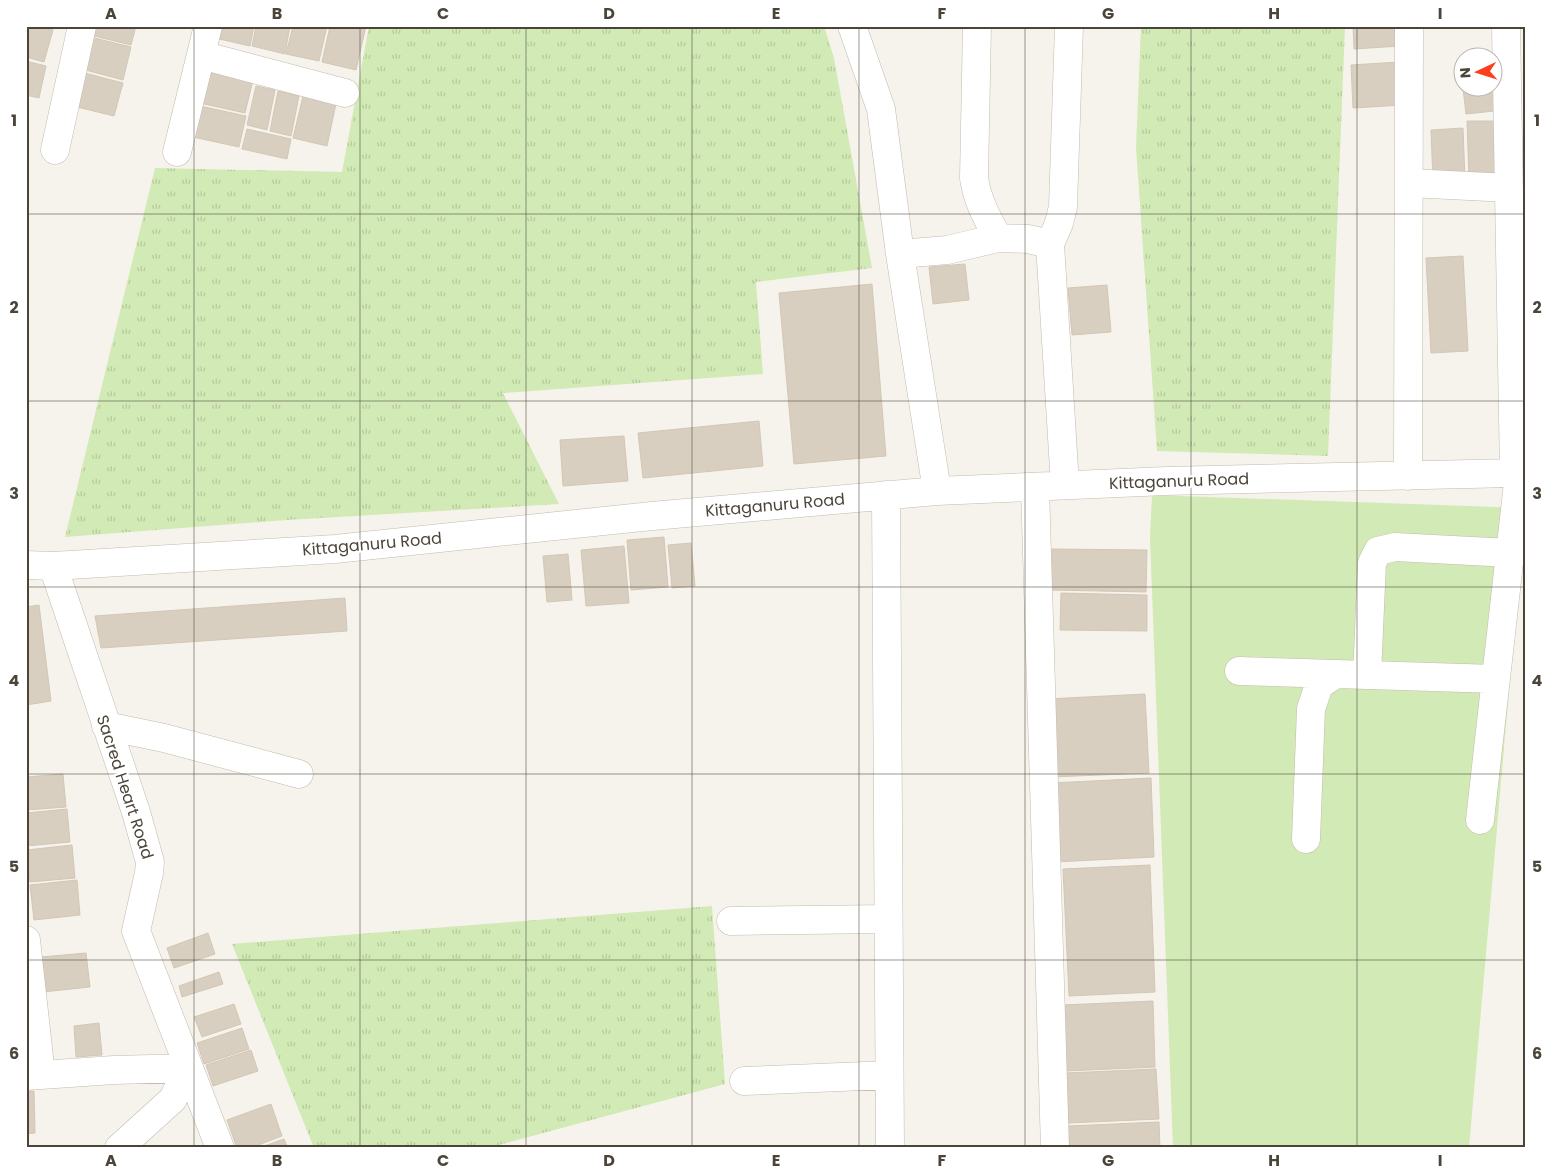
<svg xmlns="http://www.w3.org/2000/svg" width="1551" height="1174" viewBox="0 0 1551 1174" font-family="Poppins,sans-serif">
<defs>
<pattern id="grass-tufts" width="24" height="20" patternUnits="userSpaceOnUse" patternTransform="scale(1.25)"><rect width="24" height="20" fill="#d2eab5"/><path d="M3 7l-1-3M5 7V3M7 7l1-3M15 17l-1-3M17 17v-4M19 17l1-3" fill="none" stroke="#b6ca9c"/></pattern>
</defs>
<rect width="100%" height="100%" fill="#f6f3ec"/>
<path fill="url(#grass-tufts)" d="M369 26H824L834 58 872 268 756 282 763 374 503 393 559 504 287 520 65 537 155 168 342 172Z
M1141 26H1345L1328 456 1157 451 1136 147Z
M712 906 725 1084 488 1148H314L232 944Z"/>
<path fill="#d2eab5" d="M1152 495 1525 508 1469 1148H1173L1150 538Z"/>
<path fill="#d8cfc1" stroke="#d3c7b4" d="M26 26H39L53 30 44 62 26 57Z
M88 26H136L131 45 86 34Z
M217 26H254L250 46 215 38Z
M256 26H290L285 54 252 46Z
M293 26H327L319 61 286 54Z
M330 26H366L356 70 322 62Z
M1353 26H1398L1400 46 1354 49Z
M86 36 131 47 123 80 78 68Z
M26 61 46 66 39 98 26 95Z
M1399 62 1402 105 1353 108 1351 65Z
M208 70 253 80 245 113 200 103Z
M77 71 123 83 114 116 69 105Z
M1462 80H1464V88H1494L1504 110 1466 114Z
M256 86 275 90 267 130 247 125Z
M278 91 299 96 291 136 270 131Z
M304 92 337 99 327 146 293 138Z
M200 106 246 116 239 147 193 137Z
M1467 121H1505L1507 178 1469 179Z
M1463 128 1465 180 1433 181 1431 130Z
M247 129 291 139 287 159 242 149Z
M1463 256 1468 351 1431 353 1426 258Z
M965 264 969 300 933 304 929 267Z
M872 284 886 456 794 464 779 293Z
M1107 285 1111 332 1072 335 1068 288Z
M759 421 763 466 643 478 638 433Z
M624 436 628 481 563 486 560 440Z
M664 537 668 587 631 590 627 540Z
M691 543 695 586 672 588 668 545Z
M624 546 629 603 586 606 581 550Z
M1052 549 1147 550 1146 592 1051 590Z
M568 554 572 600 547 602 543 556Z
M1061 593 1147 595V631L1060 630Z
M345 598 347 631 101 648 95 616Z
M39 605 51 701 26 705V607Z
M1145 694 1149 773 1051 777 1047 699Z
M63 774 66 807 26 810V777Z
M1151 778 1154 857 1055 862 1052 783Z
M67 809 70 842 26 846V813Z
M72 845 75 878 30 882 27 850Z
M1150 865 1155 992 1069 996 1063 869Z
M77 880 80 915 34 920 30 885Z
M208 933 215 954 174 968 167 948Z
M86 953 90 987 43 992 41 957Z
M219 972 223 984 182 997 179 986Z
M1153 1001 1155 1067 1066 1071 1063 1005Z
M234 1004 241 1024 202 1037 194 1017Z
M99 1023 102 1055 76 1057 74 1026Z
M242 1028 249 1049 204 1064 197 1043Z
M251 1050 258 1071 213 1086 206 1065Z
M1156 1069 1159 1119 1068 1123 1066 1073Z
M26 1091H34L35 1133 26 1134Z
M271 1104 282 1136 250 1148H237L227 1120Z
M1159 1122 1160 1148H1069L1068 1126Z
M284 1139 288 1148H259Z"/>
<g fill="none" stroke-linecap="round" stroke-linejoin="round">
<defs>
<path id="minor" d="M852 26 881 109 900 254 937 491
M977 26 974 178C977 200 987 218 998 238
M1506 26 1514 473
M201 55 345 93
M55 150 82 26
M177 152 208 26
M1409 183 1509 188
M900 254 947 250 998 238 1028 239 1050 244
M1408 476 1409 26
M1065 485 1050 244 1059 223 1063 207 1069 26
M1035 487 1055 1148
M886 495 890 1148
M26 565 53 566 335 549 652 516 937 491 1166 481 1514 473 1525 475
M53 566 136 812 150 862 149 873 136 931 220 1148
M1239 671 1336 674
M1367 675 1372 563 1378 551 1395 547 1510 553
M106 726 164 738 299 774
M1480 820 1519 474
M1306 839 1311 709 1319 685 1336 674 1496 679
M731 921 888 919
M26 940 41 1075
M26 1076 114 1070 188 1068 173 1099 119 1148
M744 1081 889 1075"/>
</defs>
<use href="#minor" stroke="#c2bbae" stroke-width="29"/>
<use href="#minor" stroke="#fff" stroke-width="28"/>
</g>
<path fill="none" stroke="#4b4439" stroke-width="1" stroke-opacity="0.55" d="M194 26V1148M360 26V1148M526 26V1148M692 26V1148M859 26V1148M1025 26V1148M1191 26V1148M1357 26V1148M26 214H1525M26 401H1525M26 587H1525M26 774H1525M26 960H1525"/>
<g text-anchor="middle" dominant-baseline="central" stroke-width="4.5" stroke-linejoin="round" paint-order="stroke">
<g font-size="16" fill="#4b4439" stroke="#fff">
<text transform="translate(1179 481) rotate(-2)">Kittaganuru Road</text>
<text transform="translate(775 505) rotate(-5)">Kittaganuru Road</text>
<text transform="translate(372 544) rotate(-5)">Kittaganuru Road</text>
<text transform="translate(125 787) rotate(72)">Sacred Heart Road</text>
</g>
</g>
<rect width="1551" height="1174" fill="none" stroke="#ffffff" stroke-width="55"/>
<g transform="translate(1478 72) rotate(266)"><circle r="24" fill="#ffffff" stroke="#b7b4b0"/>
<path d="M0-4L9 19L0 12L-9 19Z" fill="#fc3f1d"/>
<text y="-8" font-size="14" font-weight="bold" text-anchor="middle" fill="#4b4439">N</text>
</g>
<rect x="28" y="28" width="1496" height="1118" fill="none" stroke="#4b4439" stroke-width="2"/>
<g font-size="16" text-anchor="middle" font-weight="bold" fill="#4b4439">
<text x="111" y="19">A</text>
<text x="277" y="19">B</text>
<text x="443" y="19">C</text>
<text x="609" y="19">D</text>
<text x="776" y="19">E</text>
<text x="942" y="19">F</text>
<text x="1108" y="19">G</text>
<text x="1274" y="19">H</text>
<text x="1440" y="19">I</text>
<text x="14" y="126">1</text>
<text x="1537" y="126">1</text>
<text x="14" y="313">2</text>
<text x="1537" y="313">2</text>
<text x="14" y="499">3</text>
<text x="1537" y="499">3</text>
<text x="14" y="686">4</text>
<text x="1537" y="686">4</text>
<text x="14" y="872">5</text>
<text x="1537" y="872">5</text>
<text x="14" y="1059">6</text>
<text x="1537" y="1059">6</text>
<text x="111" y="1166">A</text>
<text x="277" y="1166">B</text>
<text x="443" y="1166">C</text>
<text x="609" y="1166">D</text>
<text x="776" y="1166">E</text>
<text x="942" y="1166">F</text>
<text x="1108" y="1166">G</text>
<text x="1274" y="1166">H</text>
<text x="1440" y="1166">I</text>
</g>
</svg>
